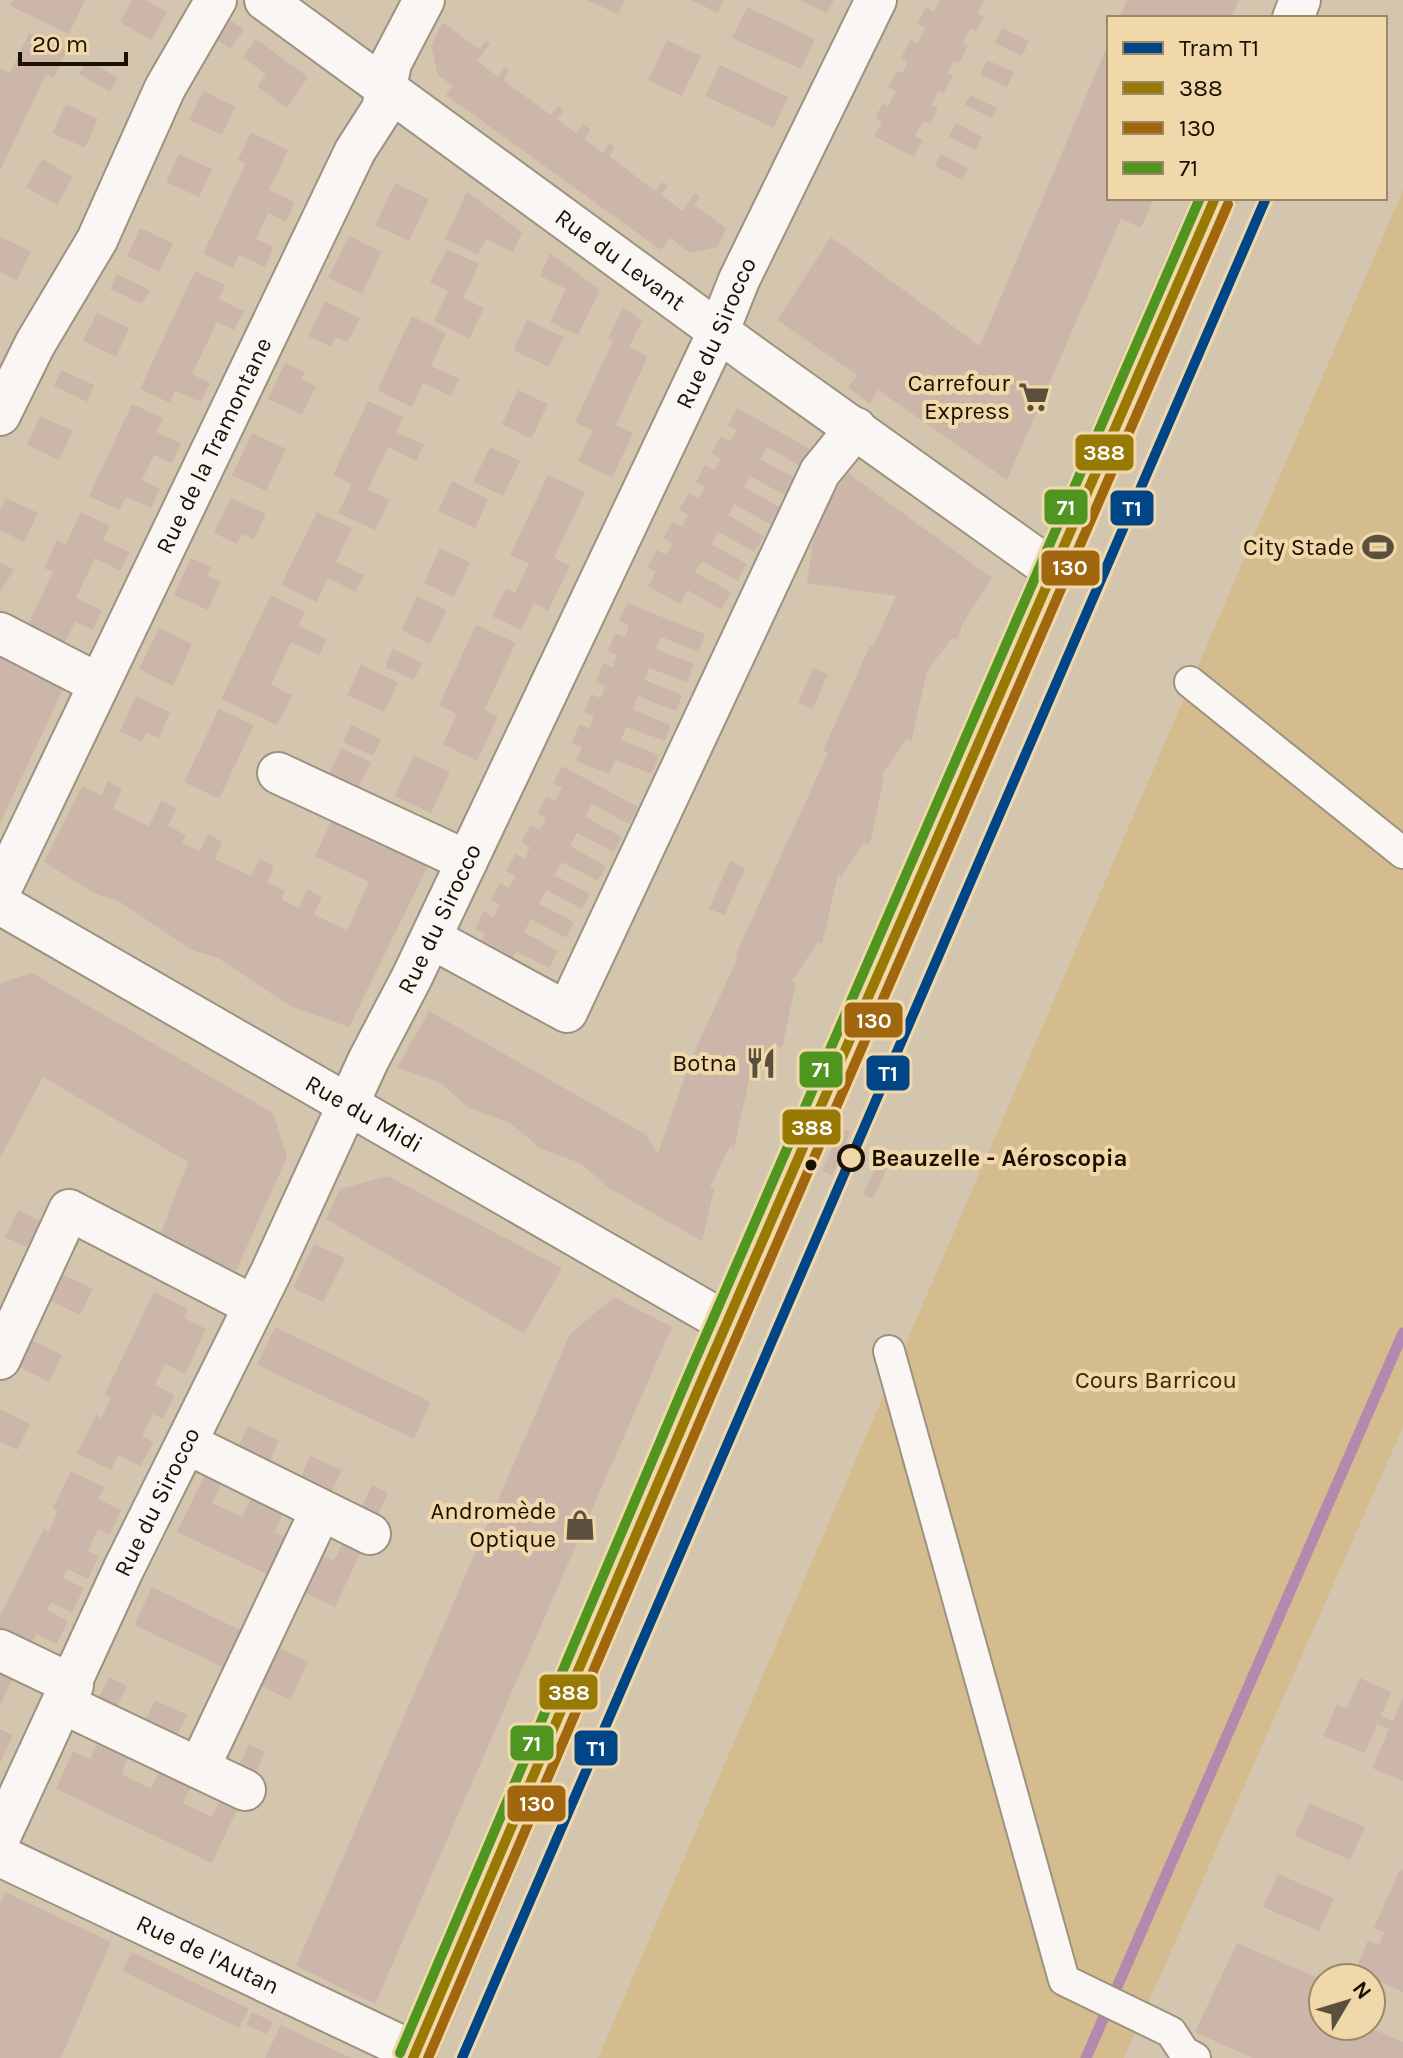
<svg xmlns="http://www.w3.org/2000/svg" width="1403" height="2058" viewBox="0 0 1403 2058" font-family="Karla,sans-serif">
<rect width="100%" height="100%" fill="#d4c6ae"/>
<path fill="#d4bc8f" d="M1403 190V1427L1124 2058H598Z"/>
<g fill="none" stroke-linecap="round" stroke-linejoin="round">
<path stroke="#b38aad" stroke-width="11" d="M1086 2058 1403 1333"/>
</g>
<path fill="#ccb6aa" d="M13 0H85L69 34 10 6Z
M132 0H146L167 12 151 40 120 22Z
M586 0H625L618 14Z
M691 0H724L718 13Z
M799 0H834L827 13Z
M940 0H981L984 1 977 13 984 17 976 31 971 28 963 43 968 46 959 63 953 61 947 73 953 76 943 94 938 91 931 105 938 108 930 124 923 121 915 136 923 140 914 157 874 136 882 122 875 118 883 103 888 106 896 91 888 87 897 71 902 73 908 62 901 58 910 40 917 44 925 28 917 24 926 7 934 12Z
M1127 0H1239L1231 18H1119Z
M747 7 815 39 801 69 732 38Z
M223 15 244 30 230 49 209 34Z
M442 22 479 49 486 41 490 44 477 61 498 77 505 67 509 71 503 80 551 115 558 106 564 111 557 119 576 133 583 124 591 130 584 139 603 153 609 143 615 148 609 156 655 191 662 182 668 186 661 195 683 211 695 193 700 197 694 205 726 228 718 247 690 253 670 238 661 250 446 95 453 86 438 75 431 46Z
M1002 28 1029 41 1022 56 995 43Z
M29 33 67 51 54 78 46 74 0 171V68L10 73Z
M256 39 308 77 287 108 257 86 266 74 243 57Z
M667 40 701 56 682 96 648 80Z
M1109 42V198H1154L1141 228 1121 219 1007 480 878 390 870 404 848 387 857 375 777 320 831 237 980 346Z
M87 60 118 78 110 92 79 74Z
M987 60 1014 72 1007 87 980 75Z
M720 65 788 97 774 128 705 96Z
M203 91 235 107 222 135 189 120Z
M970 95 997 108 992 118 965 105Z
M66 104 98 119 85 148 52 133Z
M956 123 982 137 976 150 949 137Z
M251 132 288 150 269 190 295 202 286 222 268 213 256 239 274 247 265 267 239 255 233 268 203 254 246 163 238 160Z
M179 154 212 169 199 197 166 182Z
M941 154 968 168 962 180 935 166Z
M42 159 73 177 57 205 26 187Z
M395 183 429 199 409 241 375 225Z
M467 192 522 232 513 252 486 239 478 255 445 239Z
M140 228 173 243 159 272 127 256Z
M349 236 382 252 362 294 328 278Z
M0 237 31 251 17 280 0 272Z
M447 249 479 264 463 298 484 308 469 339 434 321 448 291 430 282Z
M550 253 600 290 578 335 550 322 566 289 540 276Z
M195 271 225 285 218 299 244 311 234 330 217 322 192 374 210 383 201 402 175 391 170 403 140 389Z
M117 274 150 290 142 304 110 289Z
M325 301 360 318 348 342 335 337 331 347 308 336Z
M623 307 642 321 629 347 648 356 616 425 633 433 612 478 578 461 593 431 575 422 613 341 608 338Z
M97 313 129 328 116 357 83 341Z
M412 316 446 333 431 366 459 379 451 396 423 383 412 407 377 390Z
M527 320 564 337 549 367 513 350Z
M285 363 305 372 301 379 316 386 302 415 268 399Z
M61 370 94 385 87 402 54 386Z
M518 390 548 404 531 439 502 424Z
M368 401 403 417 396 432 424 445 416 461 388 447 368 490 390 500 375 530 338 513 352 484 333 475Z
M132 404 163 418 156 432 181 443 172 463 154 455 142 480 160 489 151 508 126 497 119 510 89 496Z
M737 408 812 450 802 467 767 447 760 459 796 479 786 496 750 476 744 487 779 507 770 524 734 504 728 515 764 536 754 552 718 532 711 544 747 564 738 581 702 561 695 572 731 592 721 610 688 590 680 604 648 586 656 572 647 567 657 550 666 555 672 544 663 538 673 522 682 527 688 515 679 510 689 493 698 498 705 487 696 482 705 465 714 470 721 459 711 453 721 436 730 441 737 430 728 425Z
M40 416 73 431 59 460 27 445Z
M252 433 286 449 266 491 232 475Z
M490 447 520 461 503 496 473 482Z
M848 473 992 578 962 625 958 640 952 638 927 671 911 742 907 739 881 776 884 778 870 844 864 843 841 877 838 875 822 944 818 942 792 981 796 983 782 1048 776 1046 752 1082 749 1081 734 1148 730 1146 710 1187 714 1189 702 1241 609 1188 580 1163 541 1149 510 1123 469 1108 439 1082 397 1068 429 1011 645 1134 658 1153 693 1054 738 957 735 956 828 753 823 751 870 645 873 646 896 596 807 583 816 519Z
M548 475 585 492 554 558 570 566 548 611 534 603 521 630 492 616 506 588 515 593 529 563 510 555Z
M452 481 488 499 475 528 438 511Z
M6 498 38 513 24 542 0 530V510Z
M231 498 266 514 254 539 242 534 237 544 214 533Z
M81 512 110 526 103 540 130 552 120 571 95 558 76 598 102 610 93 630 75 622 62 648 25 630 53 572 44 568 57 540 66 544Z
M317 512 352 528 336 562 364 575 356 592 328 578 317 602 281 585Z
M440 548 470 562 454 597 424 583Z
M191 558 211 567 207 575 221 582 208 610 174 595Z
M0 562 14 570 0 592Z
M271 595 305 612 298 626 327 639 319 655 291 642 271 685 292 695 277 725 221 699Z
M417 596 447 610 430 644 401 630Z
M627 603 705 634 699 652 661 637 656 649 694 664 687 682 649 668 645 680 682 695 676 711 638 696 633 710 671 725 665 741 626 727 621 740 659 755 652 774 615 760 610 774 576 761 582 747 572 743 579 724 589 728 594 716 584 712 591 694 601 698 605 686 596 682 603 663 613 667 617 655 608 651 615 633 625 637 629 625 619 621Z
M476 625 516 643 484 710 498 716 477 761 443 744 457 714 439 705Z
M159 628 192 644 173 686 139 669Z
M0 645 69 677 0 823Z
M393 649 422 663 414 680 385 667Z
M361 665 398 682 384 712 347 695Z
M813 668 828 674 813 709 798 703Z
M136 696 170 712 159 738 146 732 142 742 120 731Z
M219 709 254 725 219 799 184 782Z
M351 725 381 739 373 756 343 742Z
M341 748 371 762 354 797 325 783Z
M414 755 450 772 431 813 395 796Z
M562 766 638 807 629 824 592 804 585 817 622 837 614 852 577 833 570 846 606 866 598 881 562 862 554 875 590 894 582 909 546 890 539 904 574 922 566 938 531 919 524 932 558 951 549 968 516 951 509 965 477 947 485 934 475 929 484 911 493 917 500 905 491 900 500 883 509 888 515 876 506 871 515 854 525 859 530 847 521 842 530 825 540 830 546 818 537 813 546 796 555 801 562 788 553 783Z
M108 781 122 789 113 809 149 826 161 801 177 808 168 826 186 835 182 843 200 851 208 834 223 842 215 859 251 876 259 859 274 866 267 882 285 891 281 899 299 908 307 889 322 897 314 915 347 930 369 882 315 856 335 813 432 858 349 1027 290 1006 218 958 192 950 120 902 94 893 44 862 82 786 101 795Z
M730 861 745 868 725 915 709 909Z
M32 973 273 1113 287 1157 236 1271 160 1235 188 1162 43 1077 0 1158V983Z
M840 1128 850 1132 832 1175 822 1171Z
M882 1152 892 1156 873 1199 863 1195Z
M388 1176 562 1268 524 1334 326 1219 340 1189Z
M18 1210 49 1225 37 1252 5 1237Z
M314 1244 345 1258 323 1302 293 1288Z
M62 1274 93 1289 80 1315 49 1300Z
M154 1292 188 1309 184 1318 206 1329 185 1374 165 1364 155 1385 175 1395 163 1419 153 1414 142 1436 153 1442 141 1466 118 1455 111 1470 77 1453 96 1415 101 1418 111 1398 105 1394Z
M614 1297 672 1327 375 2004 296 1966 570 1334Z
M275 1327 431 1402 414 1439 257 1365Z
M31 1340 62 1355 49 1382 18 1366Z
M0 1409 30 1424 17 1450 0 1442Z
M248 1426 279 1441 267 1467 236 1452Z
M310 1456 342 1470 329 1496 298 1482Z
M207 1470 224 1478 212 1503 242 1517 254 1492 286 1507 274 1532 290 1540 273 1577 177 1532Z
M71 1471 104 1487 98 1499 121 1510 110 1535 98 1529 88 1551 99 1556 88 1579 67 1569 63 1578 84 1588 72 1613 51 1602 47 1610 68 1621 57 1644 36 1634 29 1649 0 1635V1617L44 1528 49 1531 58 1511 53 1508Z
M372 1485 388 1493 376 1519 360 1511Z
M346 1536 364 1545 335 1607 301 1591 319 1554 334 1561Z
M152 1587 246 1633 229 1670 134 1625Z
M275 1646 308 1662 290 1700 257 1684Z
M0 1668 14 1675 0 1706Z
M109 1677 127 1686 114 1712 96 1703Z
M1360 1678 1391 1692 1381 1716 1393 1721 1403 1697V1781L1372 1768 1389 1729 1377 1724 1365 1753 1323 1736 1337 1704 1347 1708Z
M155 1700 187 1715 175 1741 143 1725Z
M0 1729 13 1735 0 1763Z
M101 1734 132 1749 121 1774 146 1786 151 1788 163 1764 195 1779 183 1803 212 1817 224 1793 241 1801 212 1863 56 1789 73 1751 90 1759Z
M249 1744 265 1752 253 1778 237 1770Z
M1309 1803 1365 1827 1350 1860 1295 1836Z
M1400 1869 1403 1870V1992L1355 1972 1368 1940 1379 1945 1384 1933 1374 1928Z
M1278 1874 1334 1898 1319 1931 1263 1907Z
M5 1892 111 1942 61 2058H0V1903Z
M1237 1943 1318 1978 1308 2001 1323 2007V2026H1366L1403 2042V2058H1252L1195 2032Z
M132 1952 249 2009 239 2028 122 1971Z
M252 2012 273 2022 267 2034 246 2025Z
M281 2025 351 2058H265Z"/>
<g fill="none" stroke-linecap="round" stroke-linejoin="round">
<defs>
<path id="pedestrian" d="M1190 682 1403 853
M889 1351 1064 1980 1171 2032 1184 2052 1195 2058"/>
<g id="minor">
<path id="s1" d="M265 0 755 358 1054 571"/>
<path d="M1293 18 1300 0"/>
<path d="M0 415 35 344 97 240 165 88 216 0"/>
<path d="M0 633 97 683"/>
<path d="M278 773 467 861"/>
<path id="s2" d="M0 891 355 151 382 109 391 63 424 0"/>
<path id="s3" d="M0 904 727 1323"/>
<path d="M431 938 567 1012 820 472 856 428"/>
<path d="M0 1359 69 1210 254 1306"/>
<path d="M188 1444 370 1534"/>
<path d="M0 1650 73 1685"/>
<path d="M64 1704 245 1790"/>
<path d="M199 1768 321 1510"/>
<path id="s4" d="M0 1837 123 1570 271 1272 368 1061 412 977 719 330 739 280 876 0"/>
<path id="s5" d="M0 1856 416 2053"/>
<path d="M413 2058 699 1387 1215 198"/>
</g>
</defs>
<use href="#pedestrian" stroke="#9c927f" stroke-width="34"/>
<use href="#minor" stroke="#9c927f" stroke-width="44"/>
<use href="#pedestrian" stroke="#f9f6f3" stroke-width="30"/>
<use href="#minor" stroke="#f9f6f3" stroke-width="40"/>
<defs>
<path id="bus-1" d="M413 2058 699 1387 1215 198"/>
<path id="bus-2" d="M428 2058 712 1393 1228 204"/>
<path id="bus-3" d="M400 2053 686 1381 1200 198"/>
</defs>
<use href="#bus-1" stroke="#f1d8ab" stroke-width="16"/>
<use href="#bus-2" stroke="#f1d8ab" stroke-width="16"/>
<use href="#bus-3" stroke="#f1d8ab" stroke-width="16"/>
<use href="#bus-1" stroke="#987904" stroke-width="10"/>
<use href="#bus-2" stroke="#a0670f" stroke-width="10"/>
<use href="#bus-3" stroke="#4f9520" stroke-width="10"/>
<defs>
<path id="tram-1" d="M462 2058 1266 198"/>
</defs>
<use href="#tram-1" stroke="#f1d8ab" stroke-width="16"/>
<use href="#tram-1" stroke="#004687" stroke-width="10"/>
</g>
<defs>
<symbol id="supermarket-bare" viewBox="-9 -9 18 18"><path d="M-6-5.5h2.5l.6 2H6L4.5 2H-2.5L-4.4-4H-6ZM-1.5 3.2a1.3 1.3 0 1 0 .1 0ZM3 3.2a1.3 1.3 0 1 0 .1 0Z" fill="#5b503e" stroke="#f1d8ab" stroke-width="2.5" paint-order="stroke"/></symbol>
<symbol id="stadium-bare" viewBox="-9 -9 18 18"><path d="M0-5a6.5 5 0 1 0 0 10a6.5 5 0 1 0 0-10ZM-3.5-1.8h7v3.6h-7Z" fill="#5b503e" stroke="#f1d8ab" stroke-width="2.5" paint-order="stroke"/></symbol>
<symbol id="restaurant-bare" viewBox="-9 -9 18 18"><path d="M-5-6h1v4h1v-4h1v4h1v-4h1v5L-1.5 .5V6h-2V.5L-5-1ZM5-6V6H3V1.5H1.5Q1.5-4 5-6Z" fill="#5b503e" stroke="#f1d8ab" stroke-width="2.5" paint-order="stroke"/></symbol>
<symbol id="shop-bare" viewBox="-9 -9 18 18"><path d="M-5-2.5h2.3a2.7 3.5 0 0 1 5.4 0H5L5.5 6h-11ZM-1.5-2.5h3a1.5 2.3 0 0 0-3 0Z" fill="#5b503e" stroke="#f1d8ab" stroke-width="2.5" paint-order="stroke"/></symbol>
</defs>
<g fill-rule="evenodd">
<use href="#supermarket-bare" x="1012" y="375" width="44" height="44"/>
<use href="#stadium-bare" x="1356" y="525" width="44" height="44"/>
<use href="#restaurant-bare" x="739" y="1041" width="44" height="44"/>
<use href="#shop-bare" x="558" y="1503" width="44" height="44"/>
</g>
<circle fill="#f1d8ab" stroke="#1a1102" stroke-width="4" cx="851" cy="1158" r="12"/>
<circle fill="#1a1102" stroke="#f1d8ab" stroke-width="3" cx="811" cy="1165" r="7"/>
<g text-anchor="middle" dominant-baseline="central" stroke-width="8" stroke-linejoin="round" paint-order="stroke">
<g font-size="24" fill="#1a1102" stroke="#f1d8ab">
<text stroke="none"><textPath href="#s1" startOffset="440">Rue du Levant</textPath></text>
<text stroke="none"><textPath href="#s4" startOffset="1666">Rue du Sirocco</textPath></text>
<text stroke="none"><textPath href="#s2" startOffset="494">Rue de la Tramontane</textPath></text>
<text stroke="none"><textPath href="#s4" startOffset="1018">Rue du Sirocco</textPath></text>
<text stroke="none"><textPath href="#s3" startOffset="420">Rue du Midi</textPath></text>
<text stroke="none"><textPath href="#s4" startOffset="370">Rue du Sirocco</textPath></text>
<text stroke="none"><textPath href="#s5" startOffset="230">Rue de l'Autan</textPath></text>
</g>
<g font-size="24" fill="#1a1102" stroke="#f1d8ab" text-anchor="end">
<text x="1010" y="383">Carrefour<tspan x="1010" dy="28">Express</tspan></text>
<text x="1354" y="547">City Stade</text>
<text x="737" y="1063">Botna</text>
<text x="556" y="1511">Andromède<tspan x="556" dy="28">Optique</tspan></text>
</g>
<g font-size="24" font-weight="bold" fill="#1a1102" stroke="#f1d8ab" text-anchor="start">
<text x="871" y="1158">Beauzelle - Aéroscopia</text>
</g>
<g font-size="24" fill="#382704" stroke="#f1d8ab">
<text x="1156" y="1380">Cours Barricou</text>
</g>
</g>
<g stroke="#f1d8ab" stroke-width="3">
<rect x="1074" y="433" width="61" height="39" rx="8" fill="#987904"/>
<rect x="1043" y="488" width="46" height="38" rx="8" fill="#4f9520"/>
<rect x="1109" y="489" width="46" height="38" rx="8" fill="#004687"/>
<rect x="1040" y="549" width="61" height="38" rx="8" fill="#a0670f"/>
<rect x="843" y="1001" width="61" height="38" rx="8" fill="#a0670f"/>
<rect x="798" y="1050" width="46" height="39" rx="8" fill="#4f9520"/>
<rect x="865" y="1054" width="46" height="38" rx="8" fill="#004687"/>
<rect x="781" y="1108" width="61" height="38" rx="8" fill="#987904"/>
<rect x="538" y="1673" width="61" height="38" rx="8" fill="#987904"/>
<rect x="509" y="1724" width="46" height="38" rx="8" fill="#4f9520"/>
<rect x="573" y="1729" width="46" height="38" rx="8" fill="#004687"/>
<rect x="506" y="1784" width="61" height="39" rx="8" fill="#a0670f"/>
</g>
<g font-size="22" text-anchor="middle" font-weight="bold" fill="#fff">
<text x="1104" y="460">388</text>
<text x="1066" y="515">71</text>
<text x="1132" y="516">T1</text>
<text x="1070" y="575">130</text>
<text x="874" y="1028">130</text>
<text x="821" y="1077">71</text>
<text x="888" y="1081">T1</text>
<text x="812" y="1135">388</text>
<text x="569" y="1700">388</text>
<text x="532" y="1751">71</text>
<text x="596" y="1756">T1</text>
<text x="537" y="1811">130</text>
</g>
<rect x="1107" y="16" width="280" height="184" fill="#f1d8ab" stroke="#9b8867" stroke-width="2"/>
<rect x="1123" y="42" width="40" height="12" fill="#004687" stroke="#9b8867" stroke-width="2"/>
<text x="1179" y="56" font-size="24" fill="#1a1102">Tram T1</text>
<rect x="1123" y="82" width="40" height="12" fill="#987904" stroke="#9b8867" stroke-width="2"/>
<text x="1179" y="96" font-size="24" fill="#1a1102">388</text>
<rect x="1123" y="122" width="40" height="12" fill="#a0670f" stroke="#9b8867" stroke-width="2"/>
<text x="1179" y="136" font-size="24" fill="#1a1102">130</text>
<rect x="1123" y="162" width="40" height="12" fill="#4f9520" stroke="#9b8867" stroke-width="2"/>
<text x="1179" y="176" font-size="24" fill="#1a1102">71</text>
<g transform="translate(1347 2002) rotate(52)"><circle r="38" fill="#f1d8ab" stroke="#9b8867" stroke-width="2"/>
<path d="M0-6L14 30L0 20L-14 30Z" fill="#5b503e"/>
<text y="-12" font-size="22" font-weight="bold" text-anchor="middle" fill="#1a1102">N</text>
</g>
<path d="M20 52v12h106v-12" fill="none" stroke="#1a1102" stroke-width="4"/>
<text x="32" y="52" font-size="24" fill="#1a1102" stroke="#f1d8ab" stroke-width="6" paint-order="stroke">20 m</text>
</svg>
